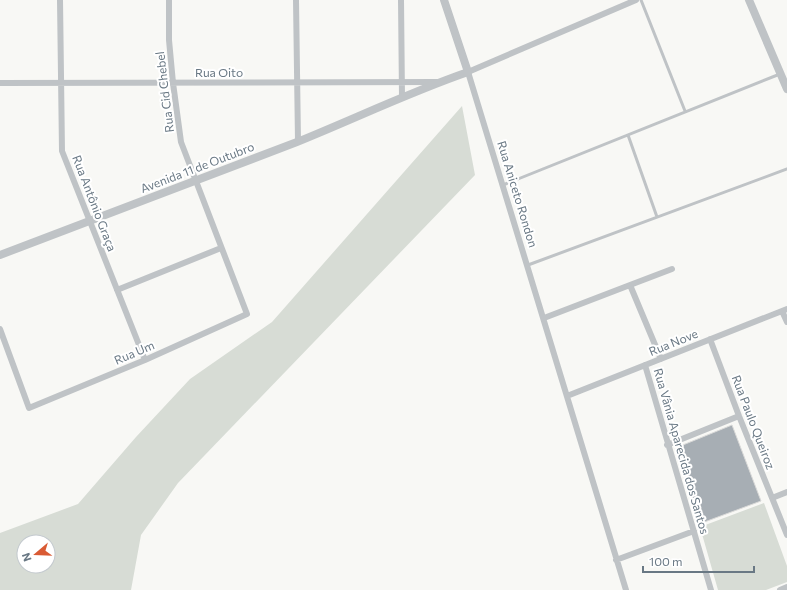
<svg xmlns="http://www.w3.org/2000/svg" width="787" height="590" viewBox="0 0 787 590" font-family="Commissioner,sans-serif">
<rect width="100%" height="100%" fill="#f8f8f5"/>
<path fill="#d7dcd5" fill-rule="evenodd" d="M462 106 475 175 178 483 141 535 131 590H0V533L78 504 136 437 190 379 272 322ZM24 542H48V566H24Z
M764 503 787 566V582L766 590H718L700 527Z"/>
<path fill="#a7aeb4" stroke="#d9d9d8" d="M732 425 761 501 699 524 678 447Z"/>
<g fill="none" stroke-linecap="round" stroke-linejoin="round">
<path stroke="#bfc3c6" stroke-width="3" d="M641 0 685 111
M628 135 657 217
M503 185 780 74
M528 265 787 169"/>
<path stroke="#bfc3c6" stroke-width="6" d="M60 0 62 151 145 360
M296 0 298 141
M401 0 402 97
M0 83 437 82
M630 285 672 269
M117 290 221 248
M782 311 787 322
M544 318 630 285 661 359
M0 329 29 408 145 360 247 314 181 142 173 83 169 40V0
M710 339 739 416 787 535
M645 365 711 590
M567 396 787 309
M667 445 739 416
M772 498 787 492
M616 560 694 531
M626 590 468 72 636 0
M780 590 787 587"/>
<path stroke="#bfc3c6" stroke-width="8" d="M749 0 787 89
M0 255C99 217 198 180 297 142 354 119 410 92 468 72L444 0"/>
</g>
<g text-anchor="middle" dominant-baseline="central" stroke-width="4" stroke-linejoin="round" paint-order="stroke">
<g font-size="12" fill="#697884" stroke="#fff">
<text x="219" y="72">Rua Oito</text>
<text transform="translate(164 92) rotate(-97)">Rua Cid Chebel</text>
<text transform="translate(197 167) rotate(-21)">Avenida 11 de Outubro</text>
<text transform="translate(518 194) rotate(73)">Rua Aniceto Rondon</text>
<text transform="translate(95 203) rotate(69)">Rua Antônio Graça</text>
<text transform="translate(673 342) rotate(-22)">Rua Nove</text>
<text transform="translate(134 352) rotate(-23)">Rua Um</text>
<text transform="translate(754 422) rotate(69)">Rua Paulo Queiroz</text>
<text transform="translate(682 451) rotate(74)">Rua Vânia Aparecida dos Santos</text>
</g>
</g>
<g transform="translate(36 554) rotate(251)"><circle r="19" fill="#ffffff" stroke="#c3c9ce"/>
<path d="M0-3L7 15L0 10L-7 15Z" fill="#d95b34"/>
<text y="-6" font-size="11" font-weight="bold" text-anchor="middle" fill="#697884">N</text>
</g>
<path d="M643 566v6h111v-6" fill="none" stroke="#697884" stroke-width="2"/>
<text x="649" y="566" font-size="12" fill="#697884" stroke="#ffffff" stroke-width="3" paint-order="stroke">100 m</text>
</svg>
